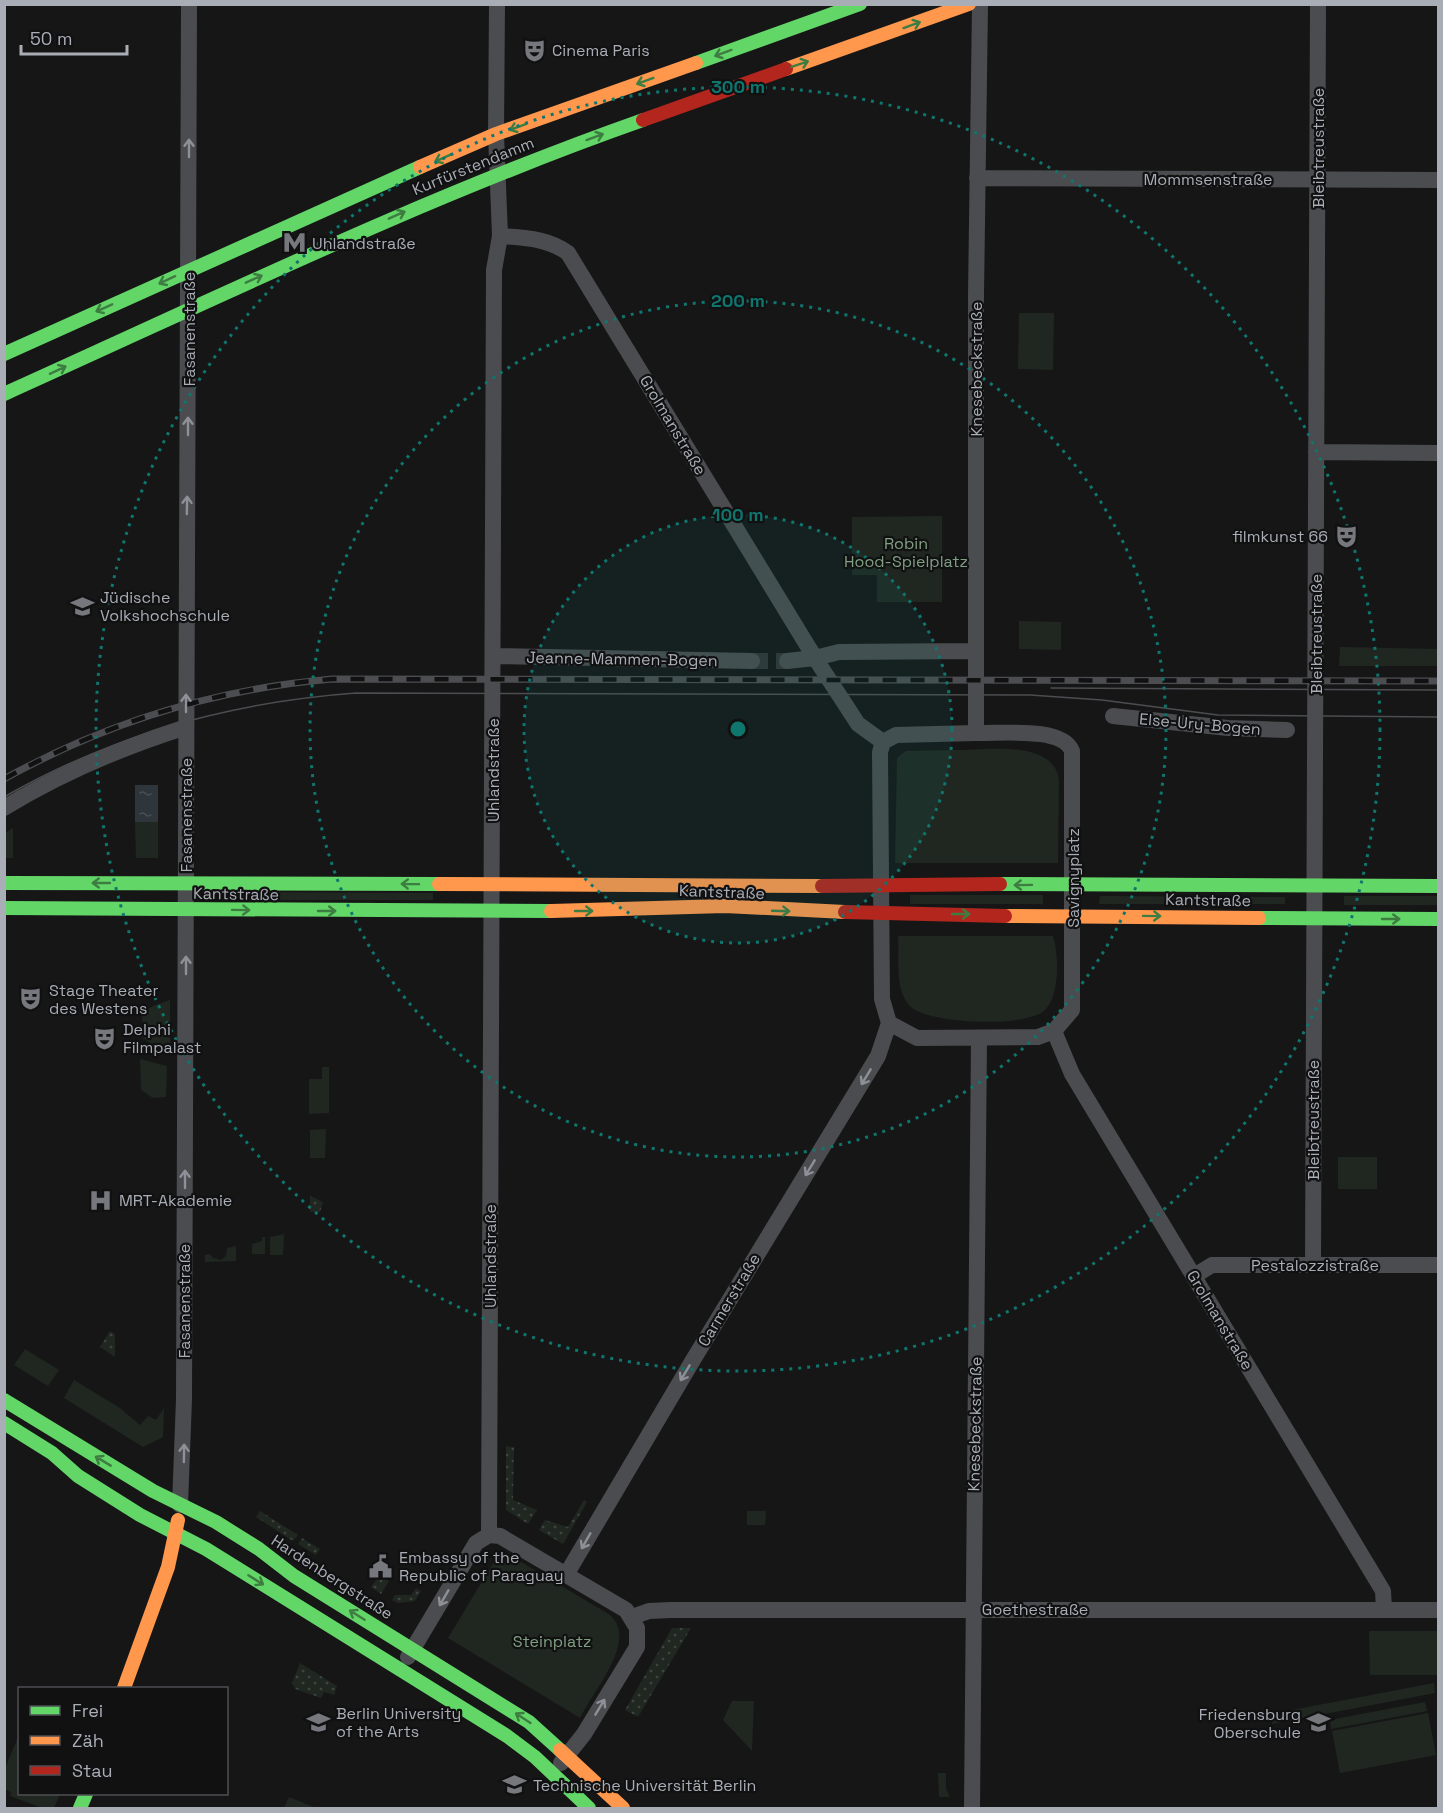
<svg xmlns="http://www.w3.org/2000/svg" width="1443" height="1813" viewBox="0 0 1443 1813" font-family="'Space Grotesk',sans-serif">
<defs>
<pattern id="garden-dots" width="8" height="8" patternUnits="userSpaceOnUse" patternTransform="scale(1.5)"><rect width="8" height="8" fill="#202721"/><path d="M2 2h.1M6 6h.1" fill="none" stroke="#3e443f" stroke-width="1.8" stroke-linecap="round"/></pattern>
<pattern id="water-ripples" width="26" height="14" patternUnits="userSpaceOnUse" patternTransform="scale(1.5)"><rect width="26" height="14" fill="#2e353b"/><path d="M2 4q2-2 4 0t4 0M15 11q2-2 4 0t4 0" fill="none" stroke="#495055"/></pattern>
</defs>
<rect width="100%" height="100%" fill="#161617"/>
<path fill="#202721" d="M1019 313H1054L1053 370 1018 369Z
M942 516V602H877V575H852V517Z
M1019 621 1061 622V650L1019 649Z
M1340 647 1438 649V666H1339Z
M954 750C985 750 1054 739 1059 780L1058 863H895L897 758 906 751Z
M135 822H158V858H136Z
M13 828V858H5V833Z
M240 892 433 893V900H240Z
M910 895H1043V904H910Z
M1100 896 1285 897V904H1099Z
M1344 896H1438V905H1344Z
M898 936H1053C1059 955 1060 995 1045 1010 1027 1028 923 1025 908 1004 894 985 900 958 898 936Z
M170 1000V1047L151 1044 143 1038 142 1013 153 1006Z
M140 1059 167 1066 166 1097 153 1098 141 1090Z
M322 1067H329V1113L309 1114V1079H322Z
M326 1129 325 1158H310V1130Z
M1338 1157H1377V1189H1338Z
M284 1234 283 1255H270V1237Z
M262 1237H265V1254H252V1244L262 1241Z
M236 1246V1261L205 1262V1255L210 1254 213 1258 221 1260 226 1256 227 1248Z
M25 1349 59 1370 48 1386 14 1365Z
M74 1380 120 1408 140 1425 148 1416 156 1420 164 1408 163 1437 143 1447 64 1398Z
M747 1511H766L765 1525H747Z
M501 1550 607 1613C642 1636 593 1691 580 1718L448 1638Z
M1369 1631H1438V1675H1370Z
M1434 1683 1435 1693 1272 1724 1271 1714Z
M732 1701H754L752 1751 723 1720Z
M1425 1702 1427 1711 1331 1729 1330 1720Z
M1428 1713 1436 1755 1340 1773 1332 1731Z
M19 1735 20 1794H60L54 1808H42L10 1796 11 1792 5 1789V1768Z
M938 1773H946V1789L950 1797H939Z
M289 1797 316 1808H284Z"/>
<path fill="url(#garden-dots)" d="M310 1196 323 1202 320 1212H310Z
M110 1331 115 1334V1357L100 1347Z
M506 1446 514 1447 513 1500 537 1510 528 1524 506 1510Z
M584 1500 587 1502 563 1544 539 1530 545 1520 568 1527Z
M260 1511 298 1535 293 1541 256 1517Z
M302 1538 320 1549 316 1555 298 1544Z
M380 1575 389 1581 381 1594 371 1587Z
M416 1588 421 1591 415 1601 398 1603 392 1600 395 1595H411Z
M672 1628H691L638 1717 625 1710Z
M300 1663 337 1686 334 1695 324 1692 321 1698 295 1689 292 1683Z"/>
<path fill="url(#water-ripples)" d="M135 785H158V822H135Z"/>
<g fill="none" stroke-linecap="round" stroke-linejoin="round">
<path stroke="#333437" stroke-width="16" stroke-dasharray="16 8" stroke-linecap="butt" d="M752 661H787"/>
<path stroke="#4b4c4f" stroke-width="16" d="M977 178 1438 180
M500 236C525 238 547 238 568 253L815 658 858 724 883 742
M1316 452 1438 453
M493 656 752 661
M787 661 815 658 839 652 976 651
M1113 716 1228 728 1287 730
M976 733C1000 734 1062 726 1072 751V1010L1054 1031 1038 1037 917 1038 889 1023 882 999 880 752 883 742 896 735Z
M976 733V295L980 4
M4 808C61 773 123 747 186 727
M1054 1031 1072 1074 1383 1591 1384 1609
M1313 1264 1318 4
M1194 1276 1212 1265H1438
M180 1505 184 1399 189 4
M489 1535 494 270 500 236 496 134 497 4
M566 1575 693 1360 878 1056 889 1023
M632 1617 649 1611 670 1610H1438
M408 1657 476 1543 489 1535 500 1536 626 1610 637 1628V1647L584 1734 561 1763
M972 1808 979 1039"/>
<path stroke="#63d668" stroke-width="14" d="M696 63 860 4
M4 354 420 167
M4 394C215 299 424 197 643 120
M4 883 439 884
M1000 884 1438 886
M4 908 551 911
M1259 918 1438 919
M4 1400 153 1491 216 1522 259 1549 294 1576 529 1722 560 1750
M4 1423 52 1453 78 1476 140 1515 206 1549 507 1736 535 1757 589 1808
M80 1808 86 1794"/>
<path stroke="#ff974d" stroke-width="14" d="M786 69 969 4
M420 167 496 134 696 63
M439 884 822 886
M551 911 725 906 845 912
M1005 916 1259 918
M124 1688 168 1567 178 1520
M560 1750 623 1808"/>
<path stroke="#b3261e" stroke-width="14" d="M643 120 786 69
M822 886 1000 884
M845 912 1005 916"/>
<path stroke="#4c4d50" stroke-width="1.5" d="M1051 688 1438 690
M4 797C112 735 232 702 356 693L1030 695 1102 700 1218 715 1438 717"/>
<defs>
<path id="rail" d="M4 779C107 722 216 689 332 679L1438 681"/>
</defs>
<use href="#rail" stroke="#4c4d50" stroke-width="7"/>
<use href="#rail" stroke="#111112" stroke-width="4.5" stroke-dasharray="14" stroke-linecap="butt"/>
</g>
<defs><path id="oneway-shaft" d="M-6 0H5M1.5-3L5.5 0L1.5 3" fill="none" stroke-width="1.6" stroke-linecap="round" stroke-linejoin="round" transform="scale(1.5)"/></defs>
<g stroke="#3e7d41">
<use href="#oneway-shaft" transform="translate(912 25) rotate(-20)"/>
<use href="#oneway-shaft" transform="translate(723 53) rotate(160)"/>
<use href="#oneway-shaft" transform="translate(800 64) rotate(-19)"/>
<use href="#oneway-shaft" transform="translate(645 81) rotate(160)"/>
<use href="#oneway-shaft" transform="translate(518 127) rotate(160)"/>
<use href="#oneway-shaft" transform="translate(595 137) rotate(-20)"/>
<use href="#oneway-shaft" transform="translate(443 158) rotate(156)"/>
<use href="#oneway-shaft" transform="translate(397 215) rotate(-24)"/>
<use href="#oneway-shaft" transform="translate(254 279) rotate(-24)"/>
<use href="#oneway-shaft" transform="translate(167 280) rotate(155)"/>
<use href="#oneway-shaft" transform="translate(104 308) rotate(156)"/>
<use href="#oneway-shaft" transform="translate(58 370) rotate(-25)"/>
<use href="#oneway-shaft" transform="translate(101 883) rotate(180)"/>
<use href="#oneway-shaft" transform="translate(410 884) rotate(-179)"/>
<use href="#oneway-shaft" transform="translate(1023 885) rotate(179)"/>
<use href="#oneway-shaft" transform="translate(241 910) rotate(1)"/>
<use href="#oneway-shaft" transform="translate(327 911)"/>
<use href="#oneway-shaft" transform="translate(584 911)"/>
<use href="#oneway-shaft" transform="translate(781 911) rotate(2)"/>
<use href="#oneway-shaft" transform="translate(961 914)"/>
<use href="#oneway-shaft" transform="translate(1152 916) rotate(1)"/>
<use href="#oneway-shaft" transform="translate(1391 919)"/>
<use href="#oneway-shaft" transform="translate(103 1461) rotate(-149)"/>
<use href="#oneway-shaft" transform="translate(256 1580) rotate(32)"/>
<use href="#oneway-shaft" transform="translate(357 1615) rotate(-148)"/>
<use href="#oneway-shaft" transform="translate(523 1718) rotate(-147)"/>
</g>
<g stroke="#8d9097">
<use href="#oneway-shaft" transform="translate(189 148) rotate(-90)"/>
<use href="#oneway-shaft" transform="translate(188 426) rotate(-90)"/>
<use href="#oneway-shaft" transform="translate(187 505) rotate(-89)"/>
<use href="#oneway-shaft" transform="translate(186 703) rotate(-90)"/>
<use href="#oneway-shaft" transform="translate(186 965) rotate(-90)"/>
<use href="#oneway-shaft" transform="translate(866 1077) rotate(121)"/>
<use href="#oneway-shaft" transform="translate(810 1168) rotate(121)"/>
<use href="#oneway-shaft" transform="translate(185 1179) rotate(-90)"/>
<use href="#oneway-shaft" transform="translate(685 1373) rotate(121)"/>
<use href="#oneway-shaft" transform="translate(184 1453) rotate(-89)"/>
<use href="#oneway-shaft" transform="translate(586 1541) rotate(120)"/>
<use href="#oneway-shaft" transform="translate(444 1598) rotate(120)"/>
<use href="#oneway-shaft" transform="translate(600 1707) rotate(-59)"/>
</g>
<circle cx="738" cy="729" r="214" fill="#0f766e" fill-opacity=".12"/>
<g fill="none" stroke="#0f766e" stroke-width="3" stroke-dasharray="3 6">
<circle cx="738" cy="729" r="214"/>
<circle cx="738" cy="729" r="428"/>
<circle cx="738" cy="729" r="642"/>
</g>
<defs>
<symbol id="theatre-bare" viewBox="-9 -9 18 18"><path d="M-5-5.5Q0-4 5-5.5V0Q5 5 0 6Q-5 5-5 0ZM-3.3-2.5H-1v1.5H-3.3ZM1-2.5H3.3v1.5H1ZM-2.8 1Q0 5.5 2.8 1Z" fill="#76787e" stroke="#111112" stroke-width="2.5" paint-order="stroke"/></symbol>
<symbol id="metro-bare" viewBox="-9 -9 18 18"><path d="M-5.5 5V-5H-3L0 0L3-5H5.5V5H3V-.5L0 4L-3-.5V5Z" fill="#76787e" stroke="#111112" stroke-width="2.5" paint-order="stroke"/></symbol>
<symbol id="university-bare" viewBox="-9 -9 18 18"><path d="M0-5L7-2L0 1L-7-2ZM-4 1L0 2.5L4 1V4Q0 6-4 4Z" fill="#76787e" stroke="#111112" stroke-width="2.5" paint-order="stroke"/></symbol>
<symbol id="hospital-bare" viewBox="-9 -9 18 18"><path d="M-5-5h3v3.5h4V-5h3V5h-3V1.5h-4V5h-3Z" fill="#76787e" stroke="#111112" stroke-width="2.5" paint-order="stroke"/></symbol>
<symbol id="civic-bare" viewBox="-9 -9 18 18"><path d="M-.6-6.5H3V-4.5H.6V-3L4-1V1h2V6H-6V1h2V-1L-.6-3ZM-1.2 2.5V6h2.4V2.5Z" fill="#76787e" stroke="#111112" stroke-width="2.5" paint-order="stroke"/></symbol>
<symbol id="school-bare" viewBox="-9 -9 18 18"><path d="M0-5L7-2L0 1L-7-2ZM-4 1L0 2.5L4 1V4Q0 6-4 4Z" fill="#76787e" stroke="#111112" stroke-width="2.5" paint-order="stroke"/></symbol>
</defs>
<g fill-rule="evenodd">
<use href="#theatre-bare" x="518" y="34" width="33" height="33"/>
<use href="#metro-bare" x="278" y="226" width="33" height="33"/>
<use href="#theatre-bare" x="1330" y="520" width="33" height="33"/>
<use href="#university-bare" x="66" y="590" width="33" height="33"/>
<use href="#theatre-bare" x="14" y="982" width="33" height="33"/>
<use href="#theatre-bare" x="88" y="1022" width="33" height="33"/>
<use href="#hospital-bare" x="84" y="1184" width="33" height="33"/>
<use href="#civic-bare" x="364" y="1550" width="33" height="33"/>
<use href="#university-bare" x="302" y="1706" width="33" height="33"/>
<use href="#school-bare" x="1302" y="1706" width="33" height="33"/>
<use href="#university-bare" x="498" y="1768" width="33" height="33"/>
</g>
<g text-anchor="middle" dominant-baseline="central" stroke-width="4.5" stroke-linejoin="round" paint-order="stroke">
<g font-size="16" fill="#a9adb6" stroke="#111112" text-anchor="start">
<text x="552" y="50">Cinema Paris</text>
<text x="312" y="243">Uhlandstraße</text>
<text x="1328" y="536" text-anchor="end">filmkunst 66</text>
<text x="100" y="597">Jüdische<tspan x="100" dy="18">Volkshochschule</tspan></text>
<text x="49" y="990">Stage Theater<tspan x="49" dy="18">des Westens</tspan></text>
<text x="123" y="1029">Delphi<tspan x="123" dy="18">Filmpalast</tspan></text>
<text x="119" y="1200">MRT-Akademie</text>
<text x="399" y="1557">Embassy of the<tspan x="399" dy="18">Republic of Paraguay</tspan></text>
<text x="336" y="1713">Berlin University<tspan x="336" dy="18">of the Arts</tspan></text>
<text x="1301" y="1714" text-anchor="end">Friedensburg<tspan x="1301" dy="18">Oberschule</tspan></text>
<text x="533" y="1785">Technische Universität Berlin</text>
</g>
<g font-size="16" fill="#a9adb6" stroke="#111112">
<text transform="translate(1318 148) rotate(-90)">Bleibtreustraße</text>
<text transform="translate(473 166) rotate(-22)">Kurfürstendamm</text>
<text x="1208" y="179">Mommsenstraße</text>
<text transform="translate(189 329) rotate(-90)">Fasanenstraße</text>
<text transform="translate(976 369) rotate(-90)">Knesebeckstraße</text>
<text transform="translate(673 425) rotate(59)">Grolmanstraße</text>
<text transform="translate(1316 634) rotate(-90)">Bleibtreustraße</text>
<text transform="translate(622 659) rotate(1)">Jeanne-Mammen-Bogen</text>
<text transform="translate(1200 724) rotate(5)">Else-Ury-Bogen</text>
<text transform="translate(493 770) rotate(-90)">Uhlandstraße</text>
<text transform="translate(186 815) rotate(-90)">Fasanenstraße</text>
<text transform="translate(1073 878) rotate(-90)">Savignyplatz</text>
<text transform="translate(722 892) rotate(2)">Kantstraße</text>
<text transform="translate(236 894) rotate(1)">Kantstraße</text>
<text transform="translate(1208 900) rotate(1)">Kantstraße</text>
<text transform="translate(1313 1120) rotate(-90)">Bleibtreustraße</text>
<text transform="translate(490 1256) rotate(-90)">Uhlandstraße</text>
<text x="1315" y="1265">Pestalozzistraße</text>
<text transform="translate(729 1300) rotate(-59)">Carmerstraße</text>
<text transform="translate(184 1301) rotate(-90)">Fasanenstraße</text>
<text transform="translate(1220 1320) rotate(59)">Grolmanstraße</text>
<text transform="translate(975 1424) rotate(-89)">Knesebeckstraße</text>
<text transform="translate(332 1577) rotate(33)">Hardenbergstraße</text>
<text x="1035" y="1609">Goethestraße</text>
</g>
<g font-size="16" fill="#81a083" stroke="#111112">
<text x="906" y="543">Robin<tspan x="906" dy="18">Hood-Spielplatz</tspan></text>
<text x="552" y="1641">Steinplatz</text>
</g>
</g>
<circle cx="738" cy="729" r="9" fill="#0f766e" stroke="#111112" stroke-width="3"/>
<g font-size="18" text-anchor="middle" font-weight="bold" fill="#0f766e" stroke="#111112" stroke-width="4.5" stroke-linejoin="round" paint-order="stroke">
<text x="738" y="93">300 m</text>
<text x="738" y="307">200 m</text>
<text x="738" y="521">100 m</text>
</g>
<rect width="1443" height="1813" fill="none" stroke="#a9adb6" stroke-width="12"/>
<rect x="18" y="1687" width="210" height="108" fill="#111112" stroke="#4e4f54" stroke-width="1.5"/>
<rect x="30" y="1706" width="30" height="9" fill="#63d668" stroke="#4e4f54" stroke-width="1.5"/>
<text x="72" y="1717" font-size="18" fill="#a9adb6">Frei</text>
<rect x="30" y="1736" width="30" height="9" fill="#ff974d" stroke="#4e4f54" stroke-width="1.5"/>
<text x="72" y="1747" font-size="18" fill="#a9adb6">Zäh</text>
<rect x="30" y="1766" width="30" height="9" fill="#b3261e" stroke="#4e4f54" stroke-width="1.5"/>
<text x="72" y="1777" font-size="18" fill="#a9adb6">Stau</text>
<path d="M21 45v9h106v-9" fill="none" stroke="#a9adb6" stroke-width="3"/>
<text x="30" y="45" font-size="18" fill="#a9adb6" stroke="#111112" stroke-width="4.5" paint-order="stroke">50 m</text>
</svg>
